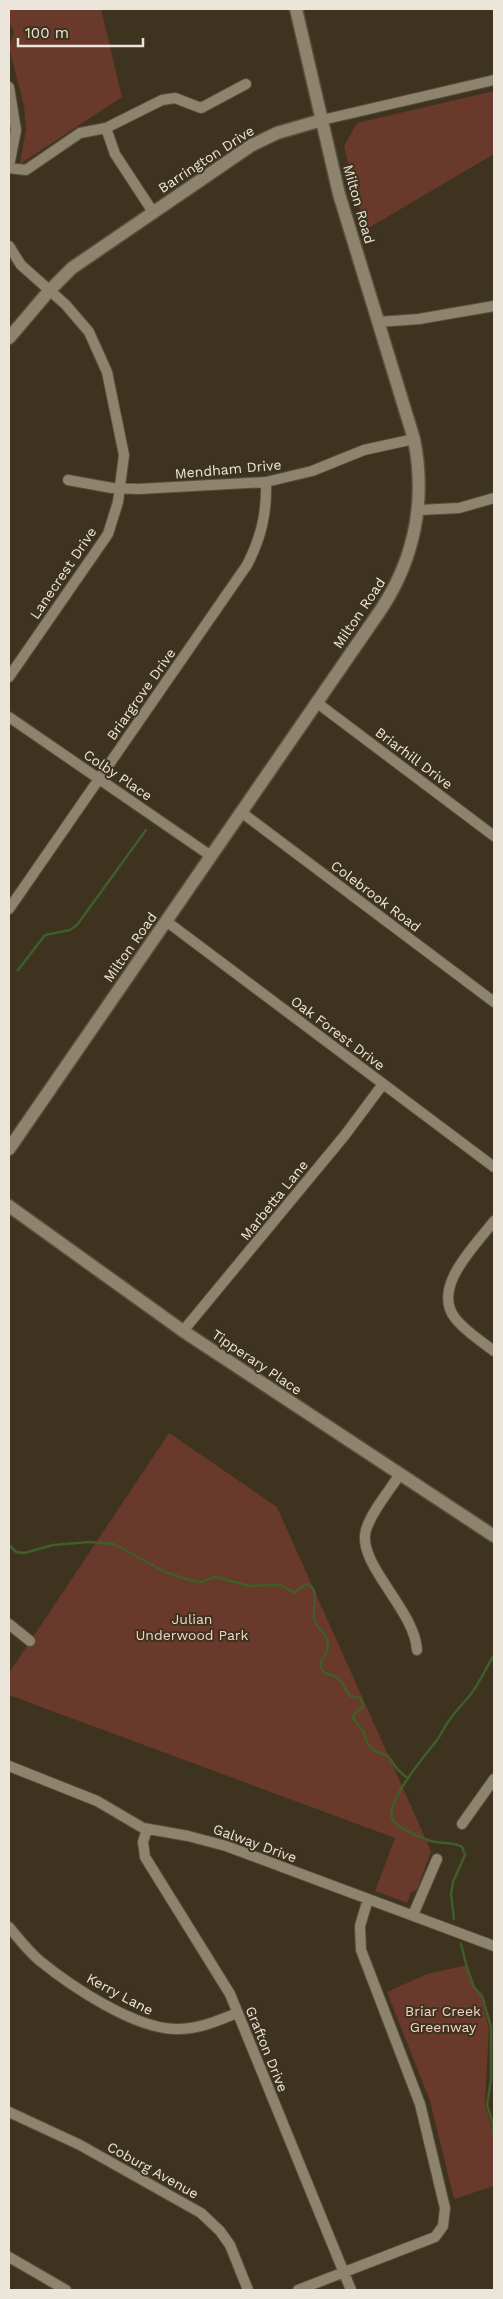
<svg xmlns="http://www.w3.org/2000/svg" width="503" height="2299" viewBox="0 0 503 2299" font-family="'Work Sans',sans-serif">
<rect width="100%" height="100%" fill="#3d331f"/>
<path fill="#69392c" d="M9 9H101L122 97 20 164 26 129 24 106 9 47 14 32 9 21Z
M494 91V154L365 230 344 146 357 123Z
M169 1433 277 1507 431 1851 417 1890 411 1892 407 1903 375 1891 395 1838 9 1695V1673Z
M468 1965 471 1981 481 1996 489 2028 485 2105 494 2134V2186L454 2199 430 2101 387 1992 427 1974Z"/>
<g fill="none" stroke-linecap="round" stroke-linejoin="round">
<path stroke="#405e29" stroke-width="2.5" d="M18 970 45 935 70 930 77 925 146 830
M9 1545 16 1552 24 1553 53 1545 90 1542 114 1544 165 1572 186 1579 201 1582 215 1577 250 1586 281 1585 294 1593 306 1584C321 1588 312 1607 314 1619 317 1629 328 1634 328 1646 328 1654 318 1661 321 1667 323 1675 331 1674 336 1677 343 1681 345 1690 350 1696L361 1698 363 1707 354 1714 353 1718 363 1731 368 1744 373 1750 388 1756 397 1769 406 1777
M454 1919 451 1894 453 1882 465 1855 462 1847C453 1842 446 1844 436 1842 427 1841 401 1829 395 1823 378 1808 427 1754 437 1740 442 1733 445 1725 451 1718 458 1707 469 1699 475 1688 482 1678 487 1666 494 1655
M461 1944 467 1968 474 1987 482 1996 491 2027V2080L487 2105 493 2124 494 2138"/>
<defs>
<path id="minor" d="M9 87 16 130 9 166
M322 120 494 80
M106 128 115 154 153 212
M9 168 26 170 80 133 106 128 162 100 175 98 201 108 246 84
M9 246 21 265 66 305 89 332 107 372 124 455 118 502 108 534 9 677
M378 322 419 319 494 306
M68 480 112 488 139 489 266 482 312 471 364 450 414 439
M419 510 459 508 494 498
M316 702 494 836
M9 717 211 856
M241 812 494 1002
M9 909 247 565C261 538 267 513 266 482
M166 921 494 1167
M494 1221C476 1245 431 1287 455 1318 465 1331 481 1341 494 1351
M183 1331 345 1135 383 1084
M400 1474C390 1490 371 1512 366 1530 356 1563 415 1610 417 1650
M9 1624 30 1641
M9 1766 97 1801 143 1828 188 1836 226 1846 494 1946
M462 1824 494 1779
M147 1829 143 1842 145 1857 230 1994 351 2290
M413 1915 437 1859
M9 1927C19 1939 28 1951 40 1961 72 1987 134 2028 175 2029 197 2030 217 2021 237 2013
M9 2112 80 2145 201 2213 220 2231 230 2245 248 2290
M9 2257 66 2290
M298 2290 435 2237 443 2226 445 2208 420 2104 361 1950 360 1926 368 1899"/>
<path id="tertiary" d="M9 338 49 291 72 268 252 145 277 133 322 120
M9 1149 382 608C415 557 426 499 414 439L339 194 296 9
M9 1206 183 1331 494 1536"/>
</defs>
<use href="#minor" stroke="#58503e" stroke-width="12"/>
<use href="#tertiary" stroke="#58503e" stroke-width="15"/>
<use href="#minor" stroke="#8e836d" stroke-width="10"/>
<use href="#tertiary" stroke="#8e836d" stroke-width="12"/>
</g>
<g text-anchor="middle" dominant-baseline="central" stroke-width="4" stroke-linejoin="round" paint-order="stroke">
<g font-size="14" fill="#ece6da" stroke="#3d331f">
<text transform="translate(206 159) rotate(-33)">Barrington Drive</text>
<text transform="translate(359 204) rotate(74)">Milton Road</text>
<text transform="translate(228 469) rotate(-5)">Mendham Drive</text>
<text transform="translate(63 573) rotate(-56)">Lanecrest Drive</text>
<text transform="translate(359 613) rotate(-56)">Milton Road</text>
<text transform="translate(141 694) rotate(-55)">Briargrove Drive</text>
<text transform="translate(414 758) rotate(37)">Briarhill Drive</text>
<text transform="translate(118 775) rotate(34)">Colby Place</text>
<text transform="translate(376 896) rotate(37)">Colebrook Road</text>
<text transform="translate(130 947) rotate(-55)">Milton Road</text>
<text transform="translate(338 1033) rotate(37)">Oak Forest Drive</text>
<text transform="translate(274 1200) rotate(-51)">Marbetta Lane</text>
<text transform="translate(257 1362) rotate(34)">Tipperary Place</text>
<text transform="translate(255 1843) rotate(20)">Galway Drive</text>
<text transform="translate(120 1994) rotate(28)">Kerry Lane</text>
<text transform="translate(267 2049) rotate(68)">Grafton Drive</text>
<text transform="translate(153 2170) rotate(29)">Coburg Avenue</text>
</g>
<g font-size="14" fill="#f8d1c6" stroke="#3d331f">
<text x="192" y="1619">Julian<tspan x="192" dy="16">Underwood Park</tspan></text>
<text x="443" y="2011">Briar Creek<tspan x="443" dy="16">Greenway</tspan></text>
</g>
</g>
<rect width="503" height="2299" fill="none" stroke="#ece6da" stroke-width="20"/>
<path d="M18 38v8h125v-8" fill="none" stroke="#ece6da" stroke-width="2.5"/>
<text x="25" y="38" font-size="15" fill="#ece6da" stroke="#3d331f" stroke-width="4" paint-order="stroke">100 m</text>
</svg>
